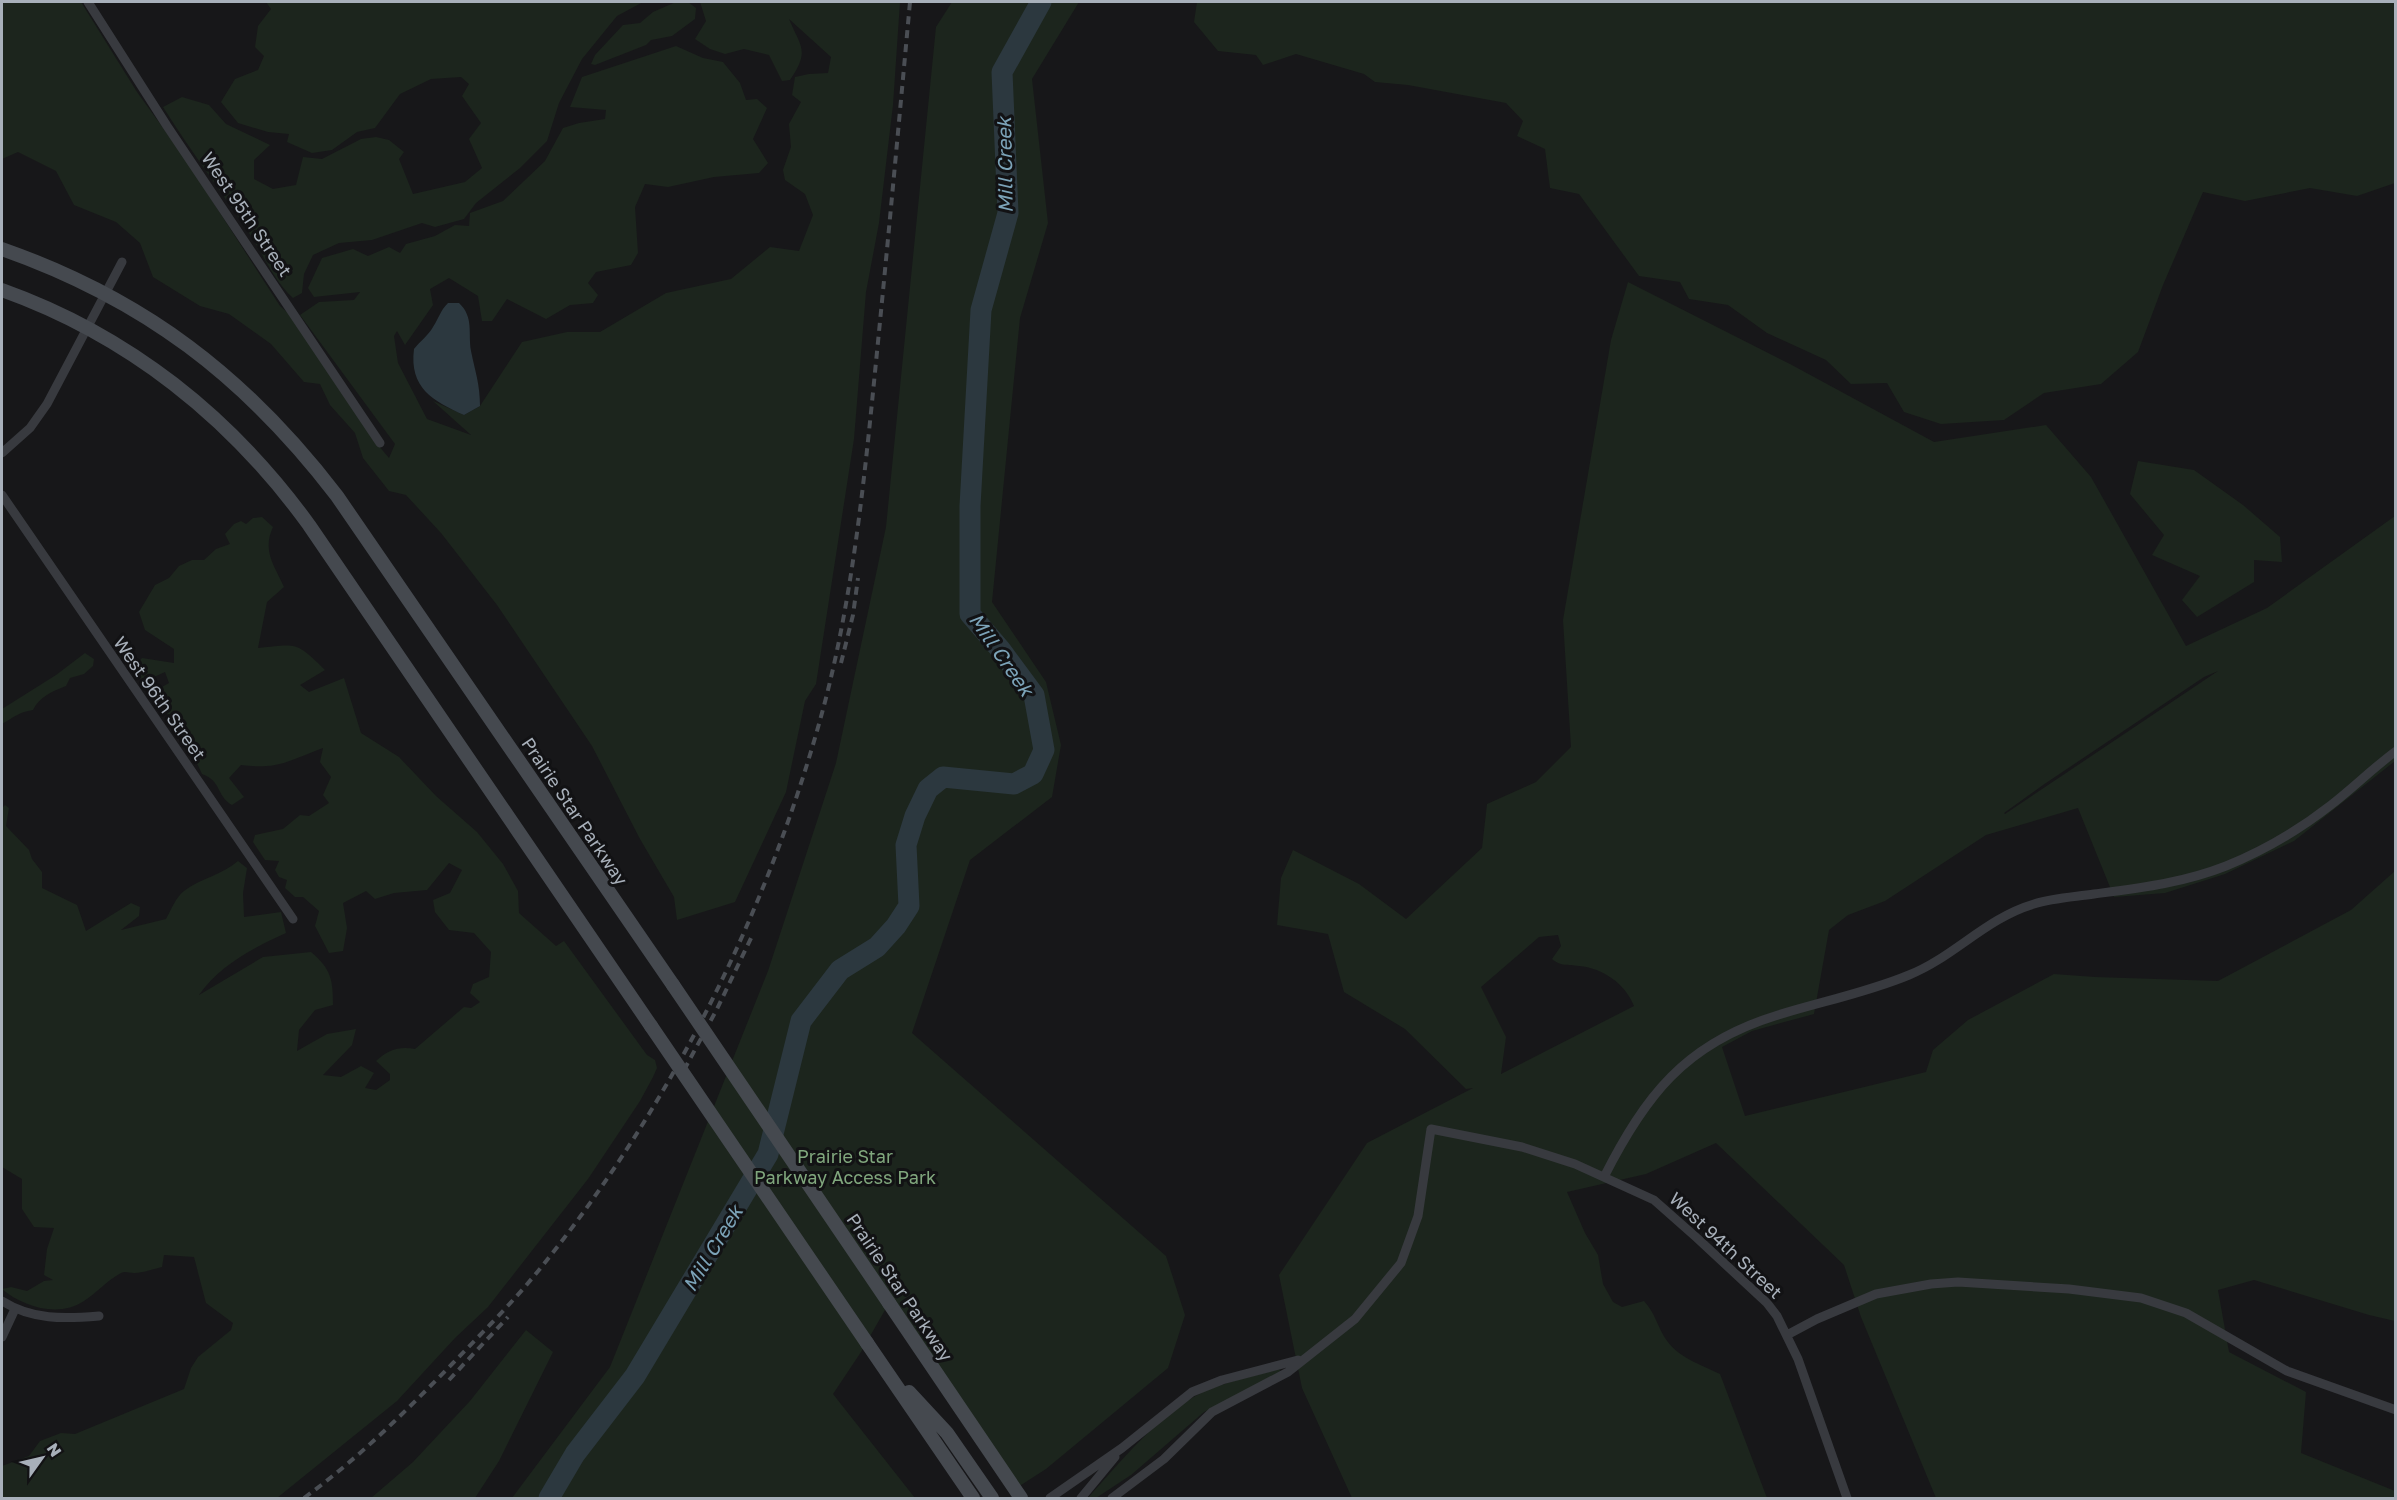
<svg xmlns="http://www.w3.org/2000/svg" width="2397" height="1500" viewBox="0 0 2397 1500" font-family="'Golos Text',sans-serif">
<rect width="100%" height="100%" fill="#171719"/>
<path fill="#1c251d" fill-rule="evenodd" d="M2 2H81L137 92 184 157 280 306 295 319 378 445 389 458 395 444 300 315 319 302 354 300 360 292 314 297 308 288 322 258 353 249 368 256 389 247 400 253 406 244 435 236 455 225 469 226 470 213 503 201 545 161 563 128 579 123 605 119 606 110 570 107 582 77 676 46 703 58 723 62 740 83 746 100 757 99 767 108 753 139 768 163 759 173 714 177 668 187 645 184 635 207 638 253 631 265 596 272 588 283 598 295 593 303 570 305 546 319 507 299 492 321H482L478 296 449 278 430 289 433 305 405 345 397 331 394 336 398 363 427 419 471 435 433 401 464 415 480 406 522 342 567 332H600L666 293 731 279 770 247 799 251 813 215 805 194 785 180 783 170 791 147 789 124 801 102 792 95 795 77 809 74 828 73 831 57 789 19C801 48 810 50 790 80L782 81 769 55 744 49 725 54 710 49 695 39 706 21 700 2H900L893 105 879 223 866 292 854 439 816 684 805 701 786 792 735 902 677 920 674 897 640 839 592 746 497 605 441 533 406 495 389 491 363 458 355 433 330 405 320 384 304 382 271 344 229 314 200 306 153 277 140 243 116 222 74 205 56 171 18 152 2 159Z
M266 2H643L617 16 582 59 559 103 547 141 520 168 476 203 464 219 435 227 422 223 372 240 339 243 313 255 304 274 302 293 293 298C273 280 264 255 249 233 221 191 190 150 163 107L182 97 209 105 226 124 270 145 254 160V179L273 189 296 185 303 157 322 159 361 139 376 137 389 140 404 152 399 159 413 194 465 182 482 168 469 139 481 123 462 96 469 84 461 77 431 79 400 94 375 128 357 132 332 150 312 153 287 142 289 134 268 132 238 123 221 102 235 79 258 70 264 56 255 47 258 26 271 9Z
M676 2H688L696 8 695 19 672 36 651 40 646 45 595 65 591 64 595 55 623 25 640 23 653 12Z
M952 2H1079L1032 79 1048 223 1020 318 992 602 1046 682 1061 745 1052 797 970 860 912 1033 1166 1256 1185 1315 1168 1368 1046 1469 1015 1489 889 1303 861 1352 833 1394 915 1498H512L610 1367 768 971 836 763 886 527 936 27Z
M1197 2H2395V183L2357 196 2310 188 2245 201 2203 192 2163 285 2138 352 2101 384 2044 393 2004 420 1941 424 1904 412 1887 383 1851 384 1826 360 1767 333 1728 305 1689 299 1680 282 1639 276 1579 194 1550 188 1545 149 1517 136 1523 121 1506 103 1408 85 1375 82 1364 74 1296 54 1263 65 1256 55 1218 51 1194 22Z
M1628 282 1790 364 1934 442 2046 425 2091 477 2186 646 2267 608 2395 516V761L2294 841 2225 874 2165 893 2114 897 2078 808 1986 835 1885 901 1848 915 1829 930 1814 1014 1752 1031 1722 1047 1745 1116 1926 1072 1933 1050 1968 1020 2054 974 2095 977 2218 981 2351 910 2395 871V1321L2369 1315 2254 1280 2218 1290 2229 1352 2306 1392 2301 1453 2395 1491V1498H1936L1861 1317 1844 1265 1716 1143 1646 1174 1567 1192 1585 1233 1598 1255 1603 1284 1613 1302 1622 1307 1644 1301C1655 1313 1657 1325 1665 1338 1678 1358 1700 1364 1720 1374L1767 1498H1352L1302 1388 1279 1275 1367 1143 1473 1088 1466 1089 1405 1029 1344 992 1328 934 1277 925 1281 878 1293 850 1359 884 1406 919 1482 848 1487 804 1536 782 1571 747 1563 620 1611 340ZM2218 671 2005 814 2004 813 2043 785 2204 677ZM1558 935 1561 946 1552 959C1562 967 1567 964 1579 966 1602 968 1625 983 1634 1006L1501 1074 1506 1037 1481 987 1539 937Z
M2138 461 2194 470 2243 505 2280 537 2282 562 2254 560V582L2197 617 2182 600 2200 576 2152 555 2164 535 2130 494Z
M262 517 273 527C262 551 274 565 284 587L267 602 258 648C297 644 296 641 325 670L300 685 309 692 344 678 361 733 399 757 436 796 477 832 503 864 518 891 519 913 556 946 564 941 647 1055 655 1060 657 1068 653 1077 640 1101 588 1179 488 1307 455 1338 397 1401 277 1498H2V1466L29 1456 40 1441 61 1433 75 1434 184 1389 191 1368 198 1357 231 1330 233 1323 206 1303 194 1257 164 1255 162 1267C153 1269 143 1273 134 1273 129 1273 125 1271 121 1273 106 1281 98 1292 84 1301 59 1318 23 1307 2 1289L11 1287 27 1291 44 1281 53 1280 44 1275 47 1249 54 1228 34 1227 22 1209V1179L2 1167V808L5 805 9 808 6 826 29 850 32 859 42 872V888L77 905 86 931 131 903 140 907 139 916 121 930 166 919C171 910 176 897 184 891 201 878 222 875 238 861L247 868 243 893 244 917 281 912 286 933C253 948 220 965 199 995L263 957 311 952C331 969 333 979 333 1005L315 1010 299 1030 297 1051 327 1034 356 1029 352 1045 323 1075 341 1077 361 1066 374 1073 365 1088 376 1090 390 1080V1074L376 1061C388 1050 399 1046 415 1049L464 1007 471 1008 480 1002 470 993 473 984 489 977 491 952 474 933 449 930 435 912 433 900 450 893 462 870 449 863 427 890 394 893 375 899 366 891 343 903 347 928 343 951 329 953 315 926 319 911 303 897H295L285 888 287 880 279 877 275 870 279 861 265 860 253 842 255 835 283 829 300 815 309 816 329 803 323 795 331 777 320 762 323 748C290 760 279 770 241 765L229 778 244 797 232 805C216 796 222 781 202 774L186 740 161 706 155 691 169 683 165 672 143 682 132 669 142 658 174 663V649L145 630 139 612 155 585 169 578 179 566 192 560H204L216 549 230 544 225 534 234 524 241 521 246 524 253 518Z
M85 653 94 659 93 666 84 674 70 678 66 686C53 691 39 697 33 710 19 712 14 717 2 724V709L56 675Z
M526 1330 553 1352 499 1461 475 1498H371L413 1462 470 1401Z
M1279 1369 1281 1372 1204 1412 1131 1475 1096 1498H1088C1120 1462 1160 1413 1203 1392 1227 1381 1254 1376 1279 1369Z"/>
<path fill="#2c383f" d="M448 303H459C474 317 468 333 471 351 475 371 480 384 480 406L464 415C433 401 409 388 414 349 420 341 428 336 433 327 439 318 440 311 448 303Z"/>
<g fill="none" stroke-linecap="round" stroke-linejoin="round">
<path stroke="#2c383f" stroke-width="21" d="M549 1498 575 1454 635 1376 768 1154 801 1021 840 970 877 947 896 926 909 906 906 845 915 816 928 789 943 777 1014 784 1033 774 1044 750 1034 695 1000 649 970 614V506L981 310 1008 213 1002 72 1041 2"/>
<path stroke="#383a3f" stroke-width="9" d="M88 2 167 126 380 443
M2 453 30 428 47 404 122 262
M2 495 293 919
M1604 1177C1645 1096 1685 1044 1775 1016 1819 1002 1866 993 1909 975 1954 957 1986 918 2034 904 2053 898 2074 897 2094 894 2140 888 2183 883 2226 866 2263 851 2299 830 2331 805 2353 788 2373 768 2396 751
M2 1301C32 1320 64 1319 99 1316
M1787 1335 1817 1319 1876 1294 1931 1284 1958 1282 2069 1289 2141 1298 2186 1313 2287 1371 2396 1410
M2 1337 15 1309
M1050 1498 1122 1448 1192 1392 1222 1380 1298 1360
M1081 1498 1115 1457
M1112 1498 1164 1459 1212 1412 1288 1372 1355 1319 1401 1263 1418 1216 1431 1129 1522 1147 1575 1164 1654 1200 1697 1238 1767 1303 1777 1316 1798 1359 1847 1498"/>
<path stroke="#45494f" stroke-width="14" d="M2 249C144 299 245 376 337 496L673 985
M2 290C128 335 231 417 309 525L651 1026
M889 1303 1021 1498
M867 1343 973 1498
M909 1392 947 1433 992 1498"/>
<path stroke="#4a4e54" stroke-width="4" stroke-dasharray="8 6" stroke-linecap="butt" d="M841 663 853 615 858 578
M684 1070 717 1009 753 934
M449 1380 508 1317
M304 1498C359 1458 406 1411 453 1363 482 1333 513 1302 539 1270 673 1105 774 900 827 694 854 586 865 473 876 362 888 242 899 122 910 2"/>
<path stroke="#45494f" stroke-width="14" d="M673 985 889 1303
M651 1026 867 1343"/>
</g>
<g text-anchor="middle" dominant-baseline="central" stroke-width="6" stroke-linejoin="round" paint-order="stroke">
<g font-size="18" fill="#a8b0ba" stroke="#121214">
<text transform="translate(247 214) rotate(56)">West 95th Street</text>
<text transform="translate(160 698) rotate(55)">West 96th Street</text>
<text transform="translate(575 811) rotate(56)">Prairie Star Parkway</text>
<text transform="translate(1726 1245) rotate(43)">West 94th Street</text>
<text transform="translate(900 1287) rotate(56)">Prairie Star Parkway</text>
</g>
<g font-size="18" fill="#80a77d" stroke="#121214">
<text x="845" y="1156">Prairie Star<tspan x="845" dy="21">Parkway Access Park</tspan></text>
</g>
<g font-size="20" font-style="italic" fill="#7ca3b8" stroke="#121214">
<text transform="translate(1004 165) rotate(-91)">Mill Creek</text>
<text transform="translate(1002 654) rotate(55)">Mill Creek</text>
<text transform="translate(712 1248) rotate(-59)">Mill Creek</text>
</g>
</g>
<rect width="2397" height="1500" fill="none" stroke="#a8b0ba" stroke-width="6"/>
<g transform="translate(42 1458) rotate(56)" stroke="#121214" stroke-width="4.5" paint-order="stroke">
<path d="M0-4.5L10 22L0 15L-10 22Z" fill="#a8b0ba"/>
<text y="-9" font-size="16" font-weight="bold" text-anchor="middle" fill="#a8b0ba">N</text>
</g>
</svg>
